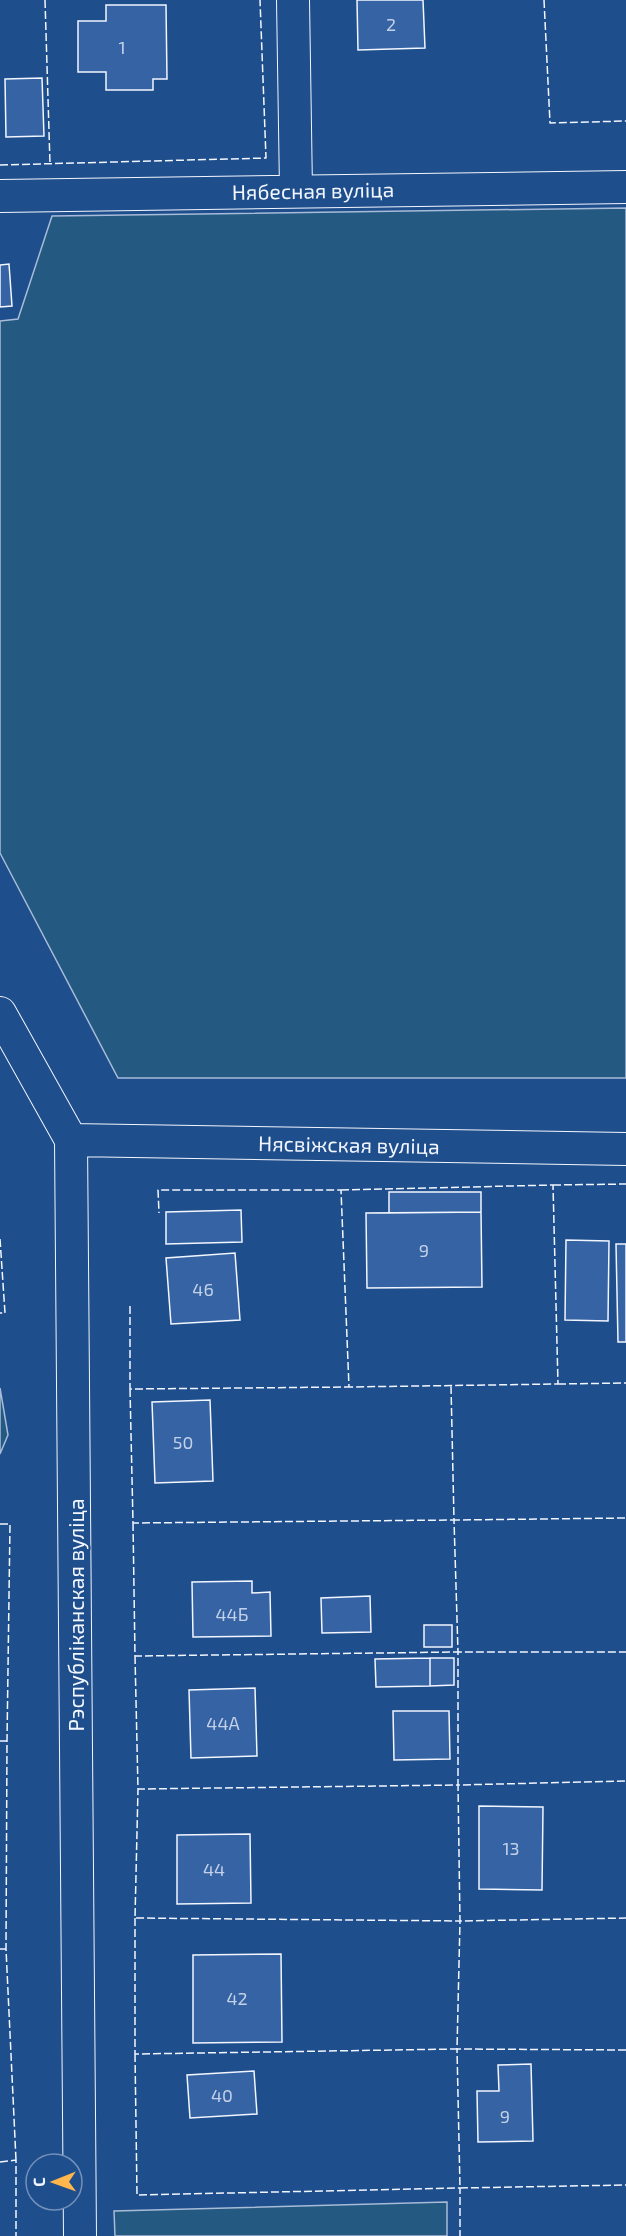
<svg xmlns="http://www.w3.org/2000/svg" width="626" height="2236" viewBox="0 0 626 2236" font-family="'Exo 2',sans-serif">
<rect width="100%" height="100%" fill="#1f4e8c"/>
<path fill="#245a82" stroke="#a8bbd7" stroke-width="1.5" d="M626 208V1078H118L0 853V321L18 319 52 216Z
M0 1388 8 1435 0 1454Z
M447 2202V2236H115L114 2211Z"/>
<path fill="#3563a3" stroke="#f2f6ff" stroke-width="1.5" d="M357 0H423L425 48 358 50Z
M106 5H166L167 79H153V90H106V72H78V21H106Z
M42 78 44 136 6 137 5 79Z
M9 264 12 306 0 307V265Z
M389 1192H481V1212L389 1213Z
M241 1210 242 1242 166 1244V1212Z
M481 1212 482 1287 367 1288 366 1213Z
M566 1240 609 1241 608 1321 565 1320Z
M616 1244H626V1342H618Z
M235 1253 240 1320 171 1324 166 1258Z
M210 1400 213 1481 155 1483 152 1402Z
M252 1581V1593L270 1592 271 1636 193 1637 192 1582Z
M370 1596 371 1632 322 1633 321 1598Z
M424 1625H452V1647H424Z
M430 1658V1686L376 1687 375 1659Z
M430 1658H454V1685L430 1686Z
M255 1688 257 1756 191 1758 189 1690Z
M393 1711H449L450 1759 394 1760Z
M479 1806 543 1807 542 1890 479 1889Z
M250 1834 251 1903 177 1904V1835Z
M281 1954 282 2042 193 2043V1955Z
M531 2064 533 2141 478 2142 477 2091H499L498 2065Z
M254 2071 257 2114 190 2118 187 2075Z"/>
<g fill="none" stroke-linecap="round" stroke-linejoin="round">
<defs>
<path id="street" d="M293 0 296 190
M0 196 626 187
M0 1013 71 1140 80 2236
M71 1140 626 1149"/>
</defs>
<use href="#street" stroke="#f2f6ff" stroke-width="34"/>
<use href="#street" stroke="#1f4e8c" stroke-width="32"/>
<path stroke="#f2f6ff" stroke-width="1.5" stroke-dasharray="8 3" stroke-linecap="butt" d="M45 0 50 164
M544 0 550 123 626 121
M0 165 266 158 260 0
M553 1185 626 1184
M341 1190 553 1185 558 1384 349 1387
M0 1239 5 1313H0
M130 1306V1389L349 1387 341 1190H158L159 1213
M558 1384 626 1383
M451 1386 454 1520 626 1518
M130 1389 133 1523 454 1520 458 1652H626
M133 1523 135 1656 458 1652V1785L626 1781
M0 1524H10L7 1741
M135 1656 138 1789 458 1785 460 1921 626 1918
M0 1741H7L6 1949 16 2160
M135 1918V2054L457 2049 460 1921 135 1918 138 1789
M0 1949H6
M626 2050 457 2049 460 2188 626 2185
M135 2054 137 2195 460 2188V2236
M0 2162 16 2160V2236"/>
</g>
<g text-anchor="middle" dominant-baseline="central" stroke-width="4.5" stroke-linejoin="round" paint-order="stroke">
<g font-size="18" fill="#c3d1e8">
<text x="391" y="24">2</text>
<text x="122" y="47">1</text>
<text x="424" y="1250">9</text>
<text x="203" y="1289">46</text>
<text x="183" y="1442">50</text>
<text x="232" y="1614">44Б</text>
<text x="223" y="1723">44А</text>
<text x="511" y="1848">13</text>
<text x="214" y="1869">44</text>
<text x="237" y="1998">42</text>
<text x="222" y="2095">40</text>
<text x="505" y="2116">9</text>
</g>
<g font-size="21" fill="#f2f6ff" stroke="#1f4e8c">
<text transform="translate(313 190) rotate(-1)">Нябесная вуліца</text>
<text transform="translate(349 1144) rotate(1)">Нясвіжская вуліца</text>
<text transform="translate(75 1615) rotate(-90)">Рэспубліканская вуліца</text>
</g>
</g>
<g transform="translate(54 2182) rotate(269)"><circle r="28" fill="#1f4e8c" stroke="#7391ba" stroke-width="1.5"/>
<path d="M0-4.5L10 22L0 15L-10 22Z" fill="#ffb74d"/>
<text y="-9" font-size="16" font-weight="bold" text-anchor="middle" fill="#f2f6ff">С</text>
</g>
</svg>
